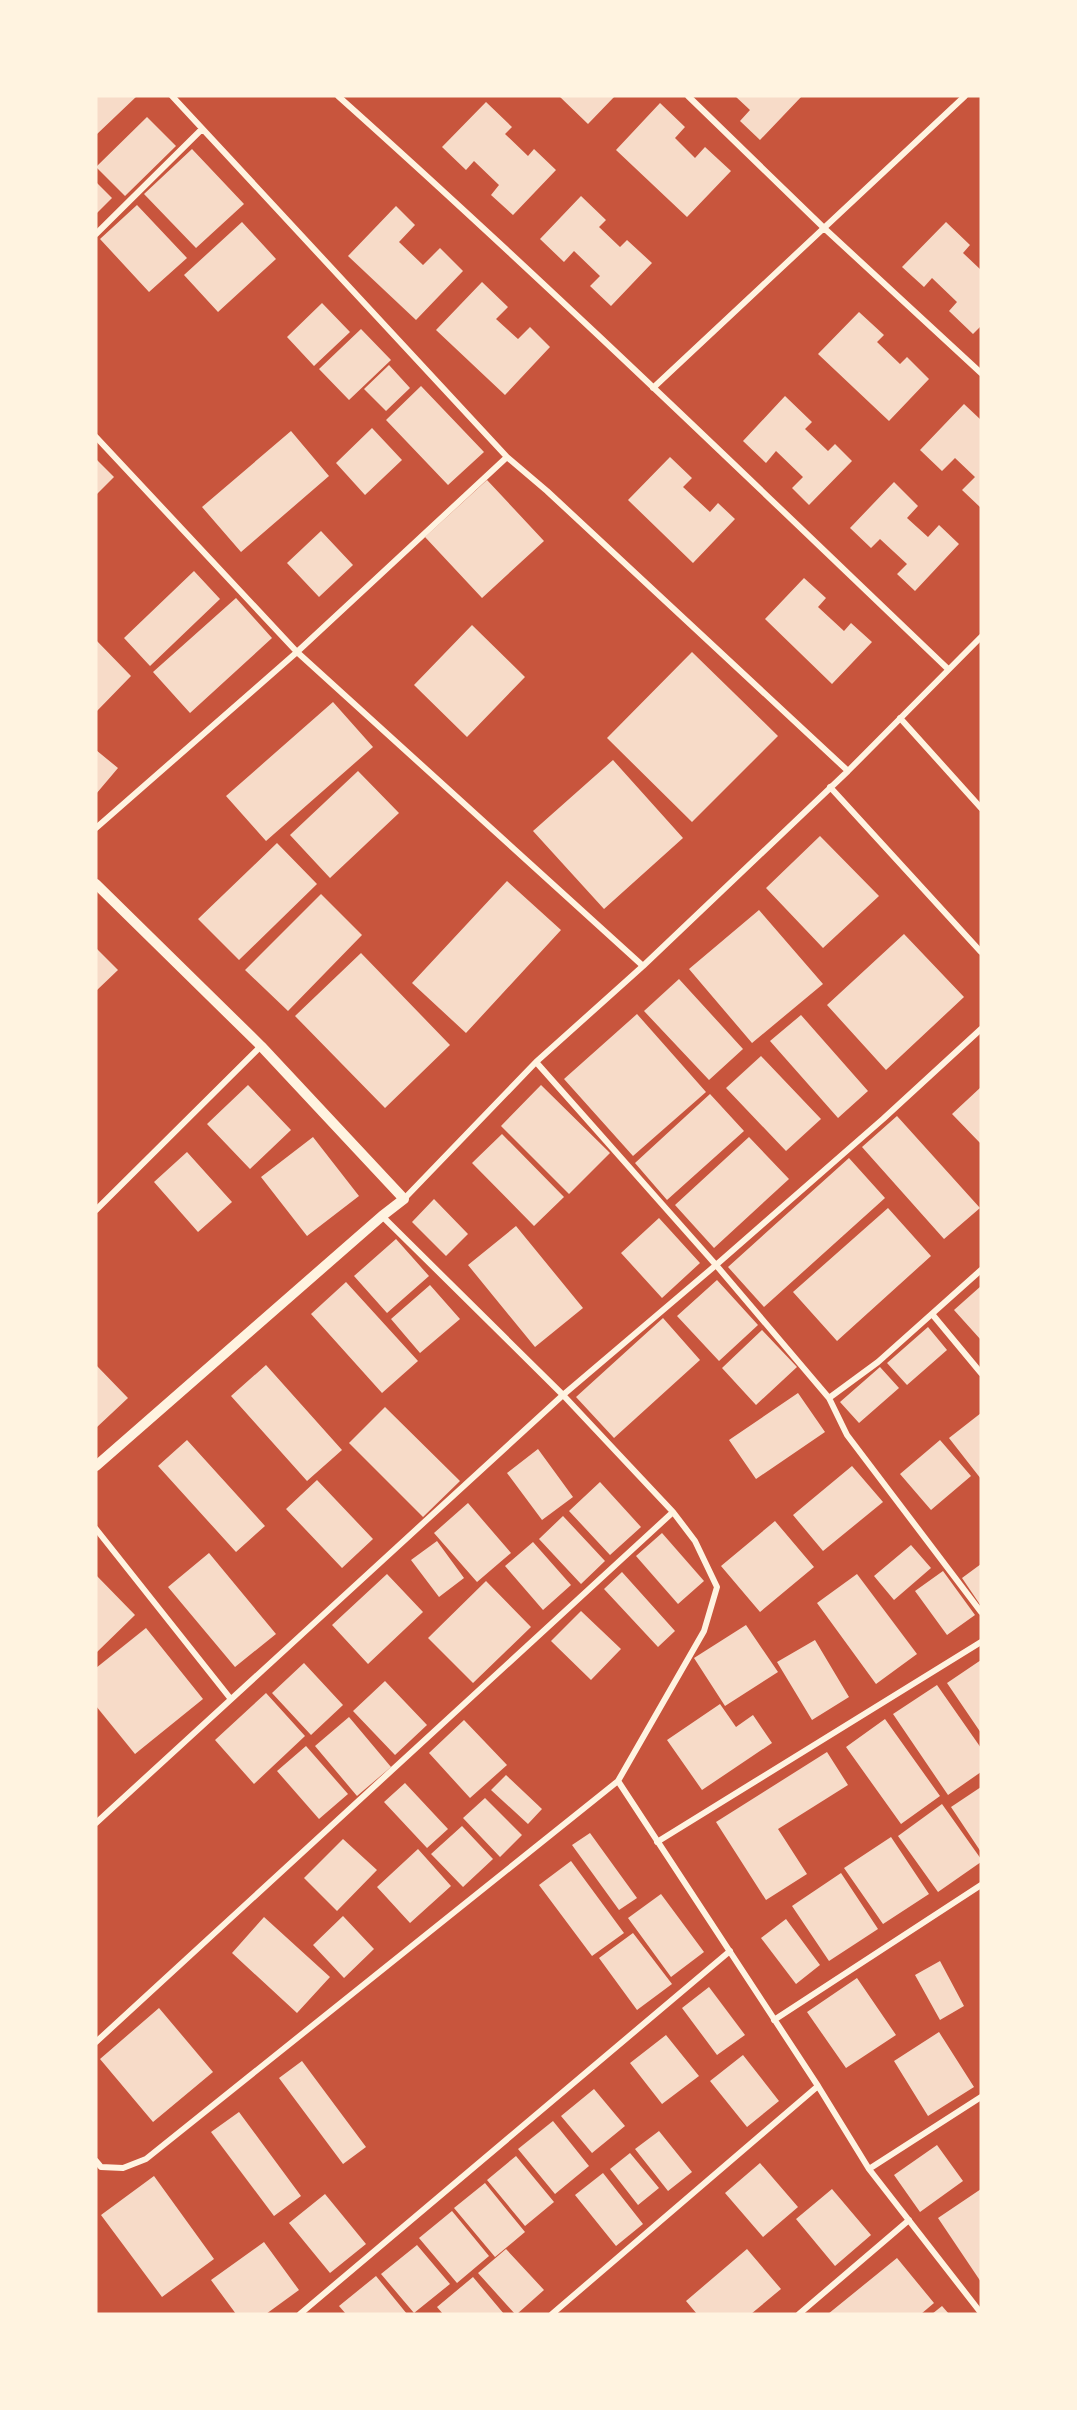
<svg xmlns="http://www.w3.org/2000/svg" width="1077" height="2410" viewBox="0 0 1077 2410" font-family="'Fira Sans Condensed',sans-serif">
<rect width="100%" height="100%" fill="#c8553d"/>
<path fill="#f7dbc8" d="M96 96H137L96 135Z
M559 96H615L588 124Z
M735 96H802L760 140 740 121 750 110Z
M486 102 512 127 505 134 528 156 534 149 556 170 513 215 491 195 499 185 474 161 466 170 442 147Z
M660 103 685 127 675 138 695 158 705 147 731 171 687 217 616 150Z
M147 117 176 146 125 196 96 167Z
M192 149 244 204 196 248 144 194Z
M96 182 112 198 96 214Z
M581 196 606 220 599 227 620 247 627 240 652 263 611 306 590 286 600 276 574 251 564 262 540 239Z
M137 205 187 258 149 292 100 239Z
M396 206 415 225 399 242 423 265 440 248 463 271 416 320 348 256Z
M242 222 276 259 218 312 184 275Z
M946 222 970 245 963 253 981 270V326L973 334 949 311 957 302 932 278 924 287 902 267Z
M482 282 508 307 496 319 518 339 530 327 550 347 505 395 436 330Z
M322 303 350 332 314 366 287 337Z
M859 312 884 335 877 342 900 364 907 357 929 379 889 421 818 354Z
M361 329 391 360 349 400 319 369Z
M389 365 410 388 386 411 364 389Z
M421 386 484 452 448 485 386 420Z
M785 396 812 422 805 429 828 451 835 444 852 461 809 505 792 488 803 477 776 451 766 463 743 441Z
M964 404 981 420V508L962 490 975 477 955 458 942 471 920 450Z
M372 428 402 460 365 495 336 463Z
M291 431 329 476 241 552 202 507Z
M670 457 692 478 683 487 710 512 718 503 735 519 693 563 628 500Z
M96 459 114 477 96 495Z
M487 480 544 541 482 598 425 537Z
M894 482 918 506 907 518 928 537 939 525 959 544 915 591 897 574 907 564 880 539 871 548 850 528Z
M321 531 353 565 319 597 287 563Z
M194 571 220 599 150 666 124 638Z
M804 578 826 598 818 607 844 631 851 623 872 642 832 684 765 619Z
M236 598 272 638 190 713 153 672Z
M472 625 525 677 467 737 414 685Z
M96 640 131 676 96 712Z
M692 652 778 736 692 822 607 738Z
M333 702 373 747 266 841 226 796Z
M96 750 118 768 96 794Z
M613 760 683 838 604 909 533 831Z
M358 771 399 813 330 878 290 835Z
M820 836 879 896 823 948 766 888Z
M277 843 317 884 239 960 198 919Z
M507 881 561 930 466 1033 412 983Z
M321 894 362 935 288 1011 245 970Z
M759 910 823 984 752 1043 689 969Z
M904 934 964 997 886 1070 827 1005Z
M96 948 118 970 96 991Z
M361 953 450 1045 385 1108 295 1016Z
M679 979 743 1049 709 1080 644 1011Z
M637 1014 706 1092 633 1156 564 1079Z
M801 1015 868 1091 838 1118 770 1041Z
M761 1056 821 1119 786 1151 726 1088Z
M248 1085 291 1130 250 1169 207 1124Z
M541 1085 610 1153 569 1194 501 1126Z
M981 1087V1144L952 1114Z
M710 1094 744 1131 667 1200 635 1163Z
M897 1116 980 1208 944 1239 862 1147Z
M502 1134 564 1197 534 1226 472 1163Z
M313 1137 359 1196 307 1236 261 1177Z
M749 1137 789 1179 714 1248 675 1205Z
M187 1152 232 1202 198 1232 154 1182Z
M849 1158 885 1198 764 1307 728 1267Z
M434 1199 468 1234 446 1256 412 1222Z
M888 1208 931 1256 837 1341 793 1292Z
M659 1218 700 1263 662 1298 621 1253Z
M516 1226 583 1308 535 1347 468 1265Z
M396 1239 429 1276 387 1313 354 1276Z
M717 1280 758 1325 719 1361 677 1316Z
M346 1282 418 1361 382 1393 311 1314Z
M430 1285 460 1319 420 1353 391 1319Z
M981 1286V1340L954 1310Z
M663 1318 700 1360 614 1438 576 1397Z
M928 1327 947 1350 907 1385 887 1363Z
M762 1330 797 1367 756 1405 722 1368Z
M96 1365 128 1398 96 1428Z
M266 1365 342 1450 307 1481 231 1396Z
M880 1367 899 1388 859 1423 840 1402Z
M798 1393 825 1432 756 1479 729 1440Z
M385 1407 460 1481 423 1517 349 1443Z
M981 1413V1479L949 1438Z
M187 1440 265 1526 236 1552 158 1466Z
M940 1440 971 1476 931 1510 900 1474Z
M538 1449 573 1497 542 1520 507 1473Z
M852 1466 883 1502 823 1551 793 1515Z
M317 1480 373 1539 342 1568 286 1509Z
M600 1482 641 1527 610 1555 569 1511Z
M468 1503 511 1553 477 1582 434 1533Z
M563 1516 605 1561 581 1584 539 1539Z
M775 1521 814 1567 760 1612 721 1566Z
M662 1533 704 1581 678 1604 636 1556Z
M437 1541 464 1578 439 1597 411 1560Z
M533 1542 571 1585 543 1610 505 1566Z
M911 1545 931 1568 894 1600 874 1576Z
M209 1553 276 1634 235 1667 168 1587Z
M981 1564V1606L962 1578Z
M943 1571 975 1615 947 1635 915 1591Z
M622 1572 675 1631 658 1647 604 1589Z
M387 1574 423 1612 368 1664 332 1625Z
M857 1574 917 1654 876 1684 817 1603Z
M96 1575 135 1615 96 1653Z
M486 1581 531 1627 473 1683 428 1638Z
M581 1611 621 1649 591 1680 551 1641Z
M746 1625 778 1672 725 1706 694 1658Z
M146 1628 203 1699 135 1754 96 1706V1668Z
M815 1640 849 1697 812 1720 777 1662Z
M981 1660V1733L947 1683Z
M304 1663 343 1705 311 1735 272 1693Z
M385 1681 427 1725 395 1755 353 1711Z
M937 1685 981 1748V1772L948 1795 893 1714Z
M266 1693 305 1736 254 1784 215 1740Z
M720 1704 736 1727 753 1715 772 1743 702 1790 667 1740Z
M349 1717 391 1767 357 1796 315 1746Z
M885 1719 940 1796 901 1824 846 1747Z
M464 1720 507 1765 470 1798 429 1753Z
M306 1746 348 1794 319 1819 277 1771Z
M827 1752 848 1785 778 1829 807 1874 766 1900 716 1822Z
M506 1775 542 1809 528 1824 491 1790Z
M405 1783 448 1829 427 1848 384 1802Z
M981 1787V1852L951 1807Z
M485 1798 522 1835 500 1857 463 1818Z
M942 1804 981 1859V1862L938 1892 898 1836Z
M462 1826 493 1859 463 1887 431 1854Z
M590 1833 637 1898 619 1910 572 1845Z
M891 1837 929 1894 883 1924 844 1868Z
M343 1839 377 1870 337 1911 304 1878Z
M418 1849 451 1886 410 1923 377 1887Z
M571 1861 624 1933 592 1956 539 1885Z
M841 1873 878 1929 829 1961 792 1906Z
M661 1894 704 1952 671 1977 628 1918Z
M343 1916 374 1949 344 1978 313 1945Z
M264 1917 330 1977 297 2013 232 1953Z
M786 1919 820 1965 796 1984 761 1938Z
M633 1933 672 1984 637 2010 599 1958Z
M940 1961 964 2006 940 2020 915 1975Z
M857 1978 896 2035 846 2068 807 2012Z
M709 1987 745 2035 717 2055 682 2008Z
M159 2008 213 2072 153 2122 100 2059Z
M939 2032 974 2087 928 2116 894 2061Z
M666 2035 699 2076 662 2104 630 2063Z
M743 2055 779 2101 747 2127 710 2081Z
M302 2061 366 2147 343 2164 279 2078Z
M594 2089 625 2126 592 2153 561 2116Z
M239 2112 301 2196 274 2216 211 2132Z
M553 2121 589 2166 555 2194 518 2149Z
M659 2131 692 2172 668 2191 635 2149Z
M937 2145 963 2181 920 2212 894 2175Z
M630 2153 659 2188 638 2205 610 2169Z
M516 2156 554 2202 525 2226 487 2180Z
M760 2163 798 2207 763 2237 725 2193Z
M603 2173 643 2224 616 2246 575 2195Z
M154 2176 214 2259 162 2297 101 2215Z
M485 2183 525 2232 495 2257 454 2208Z
M832 2189 871 2235 835 2266 796 2219Z
M981 2189V2282L938 2218Z
M325 2194 366 2244 330 2273 289 2223Z
M452 2211 489 2256 457 2283 419 2238Z
M264 2242 299 2290 266 2314H236L211 2280Z
M417 2245 450 2284 414 2313 381 2274Z
M506 2249 544 2290 517 2314H515L478 2273Z
M747 2249 781 2289 751 2314H697L686 2301Z
M897 2258 934 2303 921 2314H828Z
M376 2276 407 2314H346L339 2306Z
M473 2277 504 2314H443L437 2307Z
M942 2306 949 2314H932Z"/>
<g fill="none" stroke-linecap="round" stroke-linejoin="round">
<path stroke="#fff3e0" stroke-width="6" d="M172 96 507 457 547 491 848 771
M338 96C546 282 746 476 948 669
M688 96 824 228 981 373
M96 234 202 129
M653 388 965 96
M96 437 297 652 643 966
M900 718 981 808
M830 787 981 952
M96 828 297 652 507 457
M536 1062 716 1265 829 1398 847 1435 981 1612
M404 1199 536 1062 643 966 848 771 981 637
M96 1210 261 1046
M932 1314 981 1373
M829 1398 878 1362 981 1270
M96 1529 230 1698
M618 1781 818 2086 869 2169 981 2313
M96 1823 563 1395 716 1265 883 1119 981 1029
M657 1842 981 1642
M774 2020 981 1885
M96 2042 673 1512
M96 2161 101 2167 123 2168 146 2159 618 1781 704 1631 717 1587 695 1541 673 1512 563 1395 382 1216
M869 2169 981 2097
M300 2314 730 1951
M552 2314 818 2086
M799 2314 909 2220"/>
<path stroke="#fff3e0" stroke-width="10" d="M96 884 261 1046 404 1199 382 1216 96 1466"/>
</g>
<rect width="1077" height="2410" fill="none" stroke="#fff3e0" stroke-width="195"/>
</svg>
